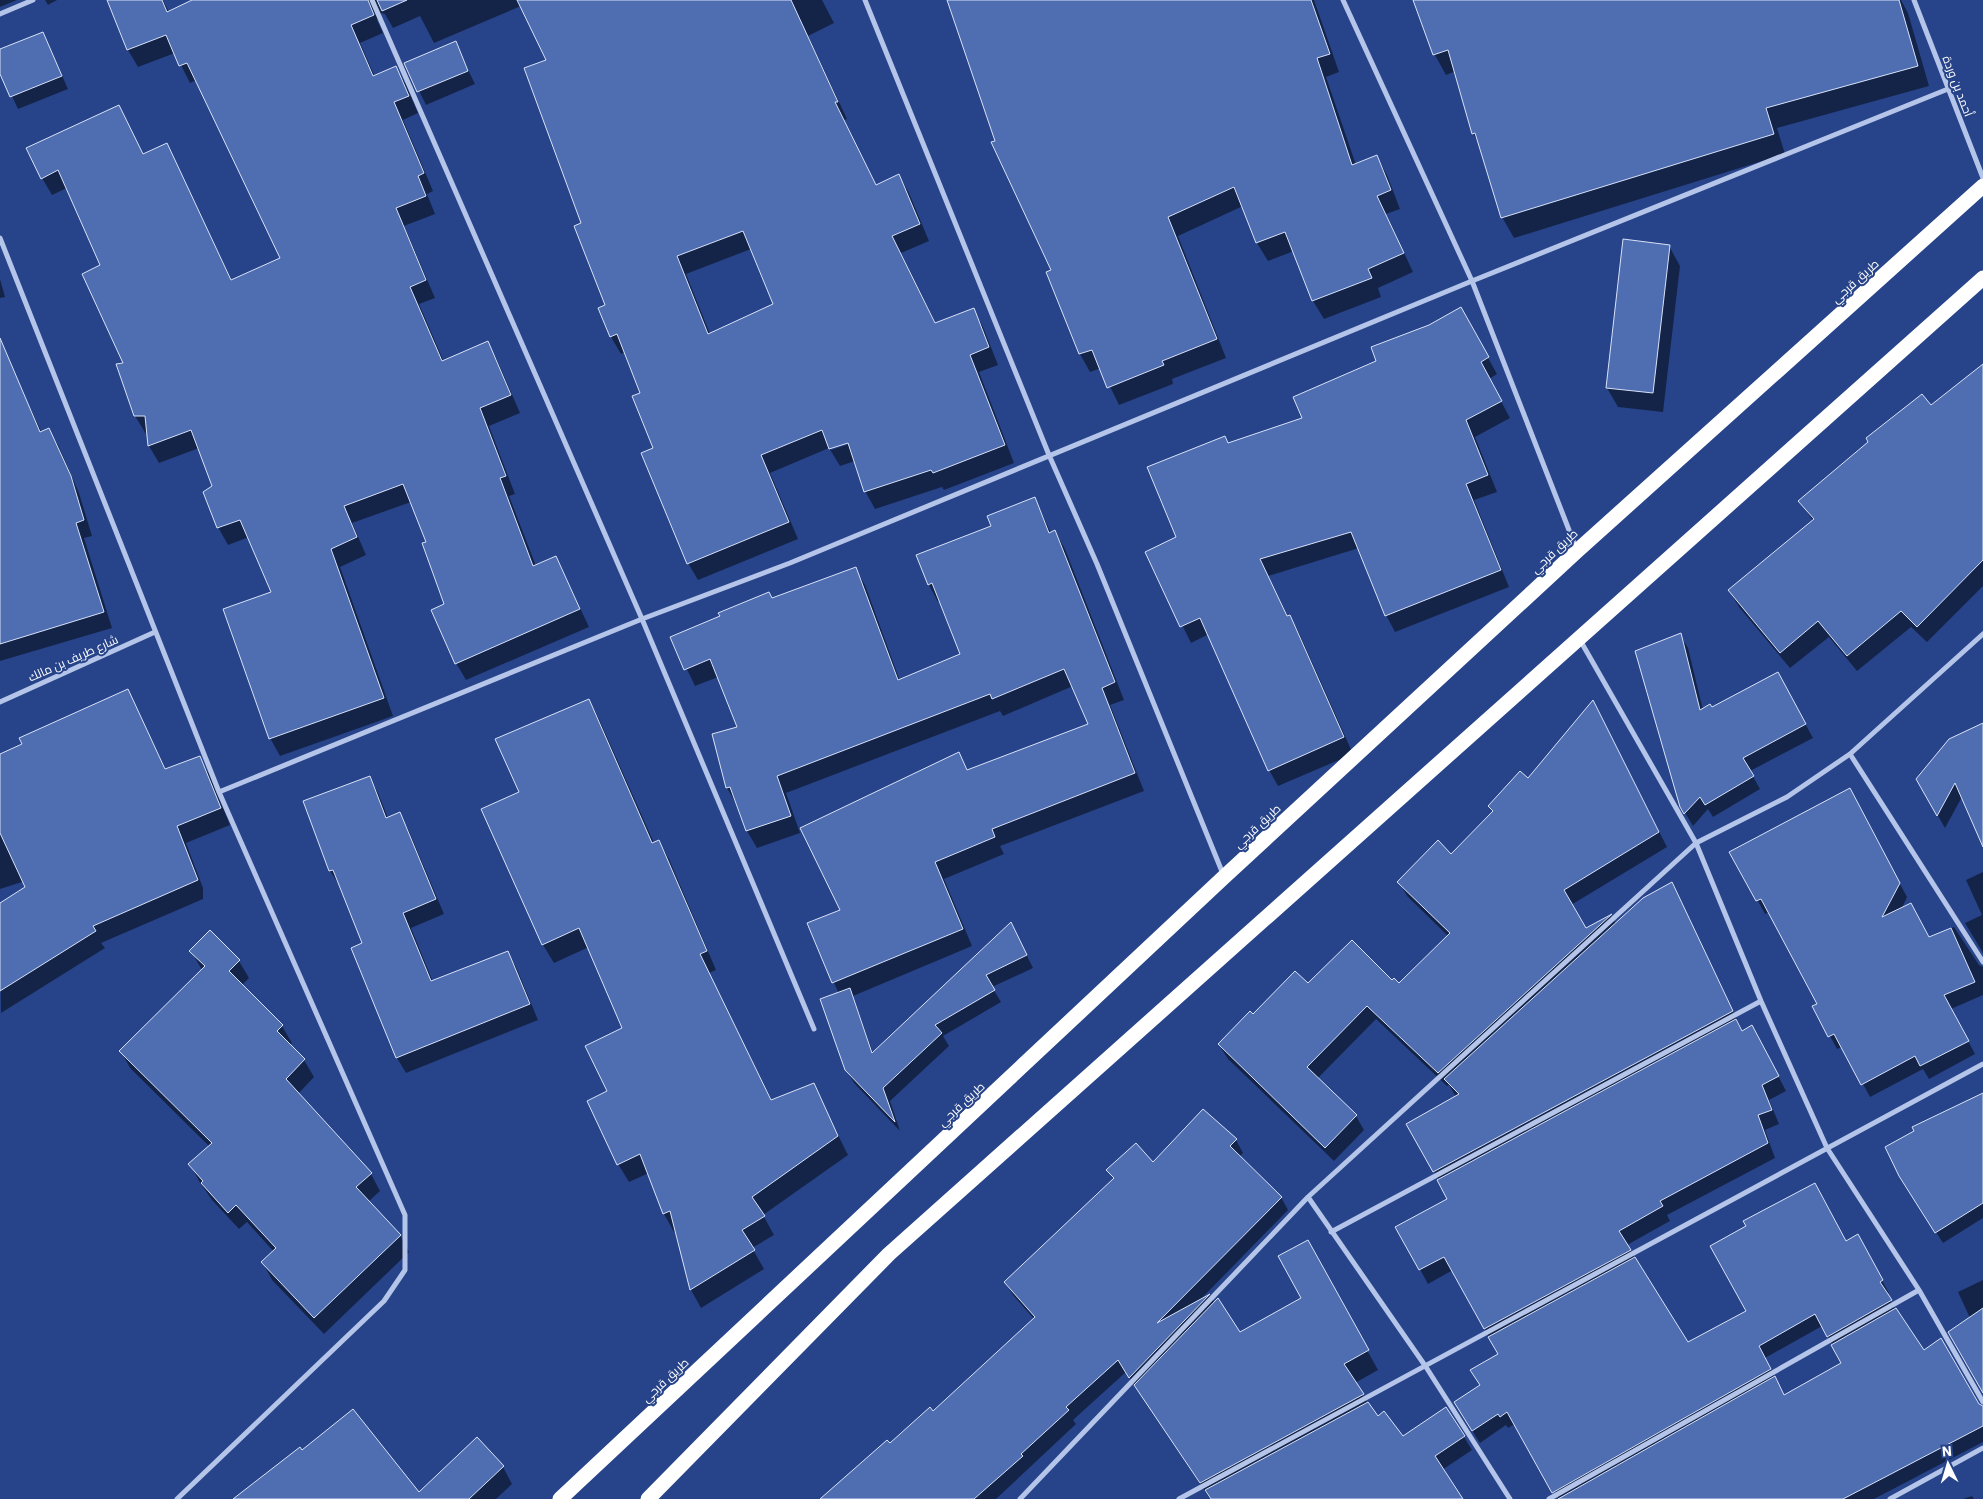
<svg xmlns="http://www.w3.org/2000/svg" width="1983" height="1499" viewBox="0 0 1983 1499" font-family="'IBM Plex Sans',Cairo,sans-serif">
<rect width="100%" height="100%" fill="#27448a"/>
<path fill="#0007" fill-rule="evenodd" d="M0 0H17L0 7Z
M45 0H57L48 5Z
M125 0H163L169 12 195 0H822L834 23 808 36 847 119 844 120 876 186 899 176 909 193 929 241 901 253 936 324 973 309 983 327 998 365 979 372 1014 463 944 490 942 487 875 509 865 491 855 461 840 466 829 448 770 473 798 539 698 580 688 563 654 449 642 394 625 352 621 354 611 337 606 306 583 224 548 61 521 6 434 43 420 16 393 28 385 14 381 13 377 20 383 33 360 43 375 77 396 68 406 85 418 113 403 120 433 191 427 194 435 214 404 226 435 298 419 304 444 362 487 343 497 360 520 413 489 426 515 494 509 496 536 566 556 557 589 627 466 680 456 663 446 605 427 542 411 502 352 523 366 555 340 567 393 716 280 756 270 738 273 592 249 537 228 545 218 527 213 486 199 448 159 463 149 446 148 433 146 434 135 416 102 266 67 188 52 195 42 178 118 107 144 155 167 145 232 281 282 258 197 80 190 83 175 53 138 67 128 50 111 6ZM751 249 775 304 710 334 686 274ZM854 440 855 442 831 450V447Z
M948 0H1314L1339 72 1326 77 1356 165 1377 157 1387 175 1400 209 1386 214 1413 272 1378 288 1381 297 1324 319 1313 301 1294 251 1268 261 1257 243 1243 206 1178 236 1226 358 1172 379 1173 384 1119 405 1101 368 1090 372 1080 354 1048 273 1053 270 997 141Z
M1414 0H1901L1908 13 1929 86 1777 128 1785 154 1514 238 1502 217 1480 146 1473 133 1456 71 1446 75 1435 55Z
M43 33 68 89 18 109 0 70V50Z
M455 43 475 84 426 105 406 64Z
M1669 246 1680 266 1663 412 1618 407 1607 388Z
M0 279 5 297 0 298Z
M1461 309 1497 374 1489 379 1510 418 1475 437 1497 492 1474 500 1509 587 1395 632 1386 615 1359 548 1268 576 1288 617 1290 616 1299 633 1353 754 1278 786 1269 770 1209 634 1191 643 1146 552 1177 538 1229 444 1303 418 1429 326Z
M1983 366V586L1927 642 1911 627 1857 671 1829 637 1790 668 1739 607 1729 590 1813 521 1800 501Z
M14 374 42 433 49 430 58 445 79 493 92 536 84 538 112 628 0 661V380Z
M1035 499 1051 533 1055 532 1065 549 1124 700 1110 705 1144 791 1000 846 1004 854 944 879 972 946 853 996 873 1053 1017 936 1033 968 992 987 1001 1002 943 1036 949 1046 890 1101 900 1131 854 1083 846 1070 839 994 808 924 841 910 959 754 968 771 1089 724 1073 686 1003 716 1000 711 786 793 800 833 757 848 747 831 737 805 727 788 739 728 718 677 695 686 672 638 855 568 865 585 900 681 962 655 940 601 938 602 929 585 917 556 992 527Z
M1680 635 1688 648 1703 710 1785 687 1813 738 1750 771 1760 789 1713 817 1708 809 1693 826 1681 806Z
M128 690 166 770 199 757 209 774 230 825 186 843 203 888V899L101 943 105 948 1 1013 0 904 47 874 0 889V755Z
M589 700 599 719 654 843 659 841 669 859 716 970 709 973 772 1101 813 1085 848 1155 763 1215 774 1235 752 1248 764 1269 701 1308 691 1290 676 1231 674 1232 664 1214 649 1173 629 1182 618 1164 609 1092 624 1029 589 947 554 963 543 945 483 810 520 793Z
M1593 702 1667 847 1571 905 1585 929 1611 916 1616 924 1672 884 1743 1032 1760 1041 1786 1091 1769 1100 1779 1124 1765 1130 1775 1158 1667 1215 1670 1221 1627 1245 1688 1344 1747 1312 1857 1236 1889 1293 1886 1294 1923 1352 1978 1405 1983 1407V1442L1874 1499H1559L1515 1424 1508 1428 1506 1425 1480 1443 1462 1415 1499 1355 1453 1270 1428 1284 1397 1227 1449 1199 1408 1124 1456 1097 1449 1085 1447 1086 1376 1019 1317 1079 1356 1116 1364 1130 1334 1161 1228 1059 1219 1045 1253 1015 1308 985 1392 982 1399 985 1448 936 1407 896 1399 882 1451 855 1493 813 1489 806 1528 780ZM1822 1326 1843 1363 1784 1396 1765 1358Z
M1983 725V844L1962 797 1945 828 1917 780Z
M370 778 378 793 388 818 399 814 408 829 444 914 411 928 433 982 507 952 516 967 538 1020 406 1073 397 1058 353 948 364 944 340 886 330 871 304 802Z
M1857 803 1907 897 1901 910 1929 938 1954 927 1979 965 1983 967V995L1951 1009 1975 1054 1929 1079 1923 1069 1870 1097 1843 1047 1837 1049 1830 1036 1819 1004 1770 912 1765 914 1731 852Z
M1983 872V953L1965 923 1982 915 1966 880Z
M210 932 239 961 249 978 242 985 282 1026 292 1043 290 1045 304 1060 314 1077 298 1094 371 1174 380 1191 368 1202 400 1235 409 1252 324 1334 272 1280 263 1263 274 1252 247 1222 239 1229 212 1200 199 1181 190 1164 210 1147 130 1068 121 1051 202 970 191 951Z
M1983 1096V1218L1943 1243 1906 1185Z
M1203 1111 1236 1140 1243 1153 1239 1157 1281 1197 1288 1210 1200 1300 1209 1295 1239 1334 1303 1299 1318 1261 1378 1370 1355 1383 1377 1418 1403 1438 1464 1437 1472 1450 1442 1470 1462 1499H1210L1126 1372 1073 1420 1076 1424 996 1499H835L890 1445 933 1412 1035 1320 1013 1295 1005 1282 1114 1180 1108 1170 1153 1163Z
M1983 1280V1391L1970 1318 1958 1292Z
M302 1452 419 1493 503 1467 512 1484 496 1499H245Z
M1972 1496 1974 1499H1963Z"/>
<path fill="#4f6db1" stroke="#d8e2f7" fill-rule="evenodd" d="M107 0H162L167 12 192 0H368L374 15 351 25 373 76 396 66 409 96 394 102 424 173 418 176 426 196 396 208 426 280 410 287 442 361 488 341 511 395 480 408 506 476 500 478 533 566 556 556 580 609 455 664 431 610 444 604 422 543 426 542 403 484 344 506 357 537 331 549 384 698 269 739 223 609 271 592 240 520 217 528 203 492 212 486 191 430 148 446 145 416H134L116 364 123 363 82 274 100 265 58 170 41 179 26 148 119 105 143 154 167 143 231 280 280 258 187 63 179 66 166 35 127 50Z
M377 0H407L382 11Z
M517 0H791L838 102H835L876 185 899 174 920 224 892 236 935 323 974 308 989 347 970 355 1005 445 933 473 931 470 864 492 848 443 829 449 822 430 761 455 789 522 687 564 641 453 653 448 632 396 640 393 617 334 610 337 598 308 605 305 574 226 581 223 524 68 546 60ZM743 231 773 304 708 334 677 256Z
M947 0H1311L1330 54 1317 58 1352 165 1377 155 1391 190 1377 196 1404 253 1368 269 1372 278 1312 301 1285 232 1256 243 1234 187 1168 217 1217 339 1162 361 1164 365 1107 388 1092 350 1079 354 1046 272 1051 270 991 142 995 141Z
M1413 0H1899L1918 66 1766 108 1774 134 1501 218 1475 133 1472 134 1448 50 1433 55Z
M43 32 62 76 10 97 0 74V49Z
M456 41 468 71 417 92 404 63Z
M1623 239 1670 245 1653 393 1606 388Z
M1461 307 1489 357 1481 362 1502 401 1466 420 1488 475 1466 484 1501 570 1385 616 1351 532 1260 559 1287 616 1290 615 1344 737 1268 771 1200 618 1180 627 1145 552 1176 537 1147 467 1225 436 1228 443 1302 418 1293 397 1376 361 1371 347 1429 325Z
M0 338 40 432 49 428 71 476 84 520 76 523 104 612 0 644Z
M1983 364V560L1917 627 1901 611 1847 656 1818 621 1780 653 1728 590 1814 519 1798 501 1868 442 1866 438 1922 394 1931 405Z
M1035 497 1049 533 1055 530 1115 682 1102 688 1135 773 992 829 995 837 935 862 963 929 832 983 807 923 840 910 800 828 959 752 967 770 1088 724 1064 669 992 699 990 694 777 776 791 816 746 831 730 787 726 788 712 734 737 727 710 659 684 670 670 637 720 616 718 613 769 592 772 598 856 567 898 680 960 654 932 583 928 585 916 555 991 526 987 516Z
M1681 633 1700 710 1710 704 1712 707 1778 672 1806 724 1743 758 1754 776 1705 805 1700 797 1684 814 1680 807 1635 651Z
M128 689 165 769 200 756 221 808 177 826 198 880 93 926 96 931 0 991V903L25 887 0 833V754L22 744 19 738Z
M589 699 652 843 659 840 707 951 700 954 771 1100 814 1083 838 1136 752 1197 765 1216 742 1230 755 1250 690 1290 670 1211 663 1214 640 1154 617 1165 587 1101 607 1091 585 1046 622 1028 579 928 542 945 481 809 519 792 495 739Z
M1593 700 1659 832 1564 890 1586 928 1612 914 1438 1073 1367 1006 1307 1067 1357 1115 1325 1148 1218 1044 1250 1011 1253 1014 1295 971 1308 983 1352 940 1392 980 1394 978 1399 983 1450 933 1397 882 1438 840 1451 854 1493 811 1488 806 1520 771 1528 778Z
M1983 723V847L1955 783 1937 816 1916 779 1949 739Z
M370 776 386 818 400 812 436 899 403 913 431 981 508 951 530 1004 396 1058 351 948 362 943 333 870 329 871 303 801Z
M1850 788 1900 883 1882 917 1911 903 1929 937 1951 928 1975 982 1944 995 1969 1041 1920 1066 1915 1056 1861 1085 1834 1034 1828 1037 1812 1006 1817 1004 1761 899 1756 901 1729 852Z
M1672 882 1733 1011 1433 1172 1406 1124 1459 1094 1444 1079 1643 898Z
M1011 922 1027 955 986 975 995 990 935 1025 942 1033 883 1088 895 1122 845 1070 820 999 850 988 872 1053Z
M210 930 240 960 229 971 283 1025 277 1031 305 1059 286 1079 372 1173 356 1187 401 1235 314 1318 261 1262 276 1248 236 1205 228 1213 201 1183 203 1181 188 1164 212 1143 119 1051 205 966 189 951Z
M1736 1019 1742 1031 1752 1025 1779 1076 1762 1085 1772 1110 1758 1115 1768 1143 1660 1201 1663 1206 1619 1231 1631 1250 1484 1329 1444 1257 1419 1270 1395 1227 1447 1199 1437 1180Z
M1983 1093V1203L1935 1233 1899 1176 1885 1147 1914 1131 1912 1127Z
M1203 1109 1237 1139 1230 1146 1282 1197 1157 1323 1210 1294 1129 1378 1118 1360 1066 1407 1069 1410 1021 1454 1023 1456 974 1499H820L887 1440 890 1443 930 1407 933 1411 1035 1317 1004 1282 1114 1178 1106 1170 1136 1143 1153 1162Z
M1815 1183 1846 1241 1858 1234 1883 1280 1880 1282 1892 1300 1827 1337 1815 1314 1759 1346 1771 1369 1552 1493 1507 1412 1500 1417 1498 1414 1472 1431 1454 1402 1480 1385 1470 1370 1498 1354 1488 1337 1635 1257 1688 1342 1746 1311 1710 1246 1746 1226 1743 1221Z
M1308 1240 1369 1350 1344 1364 1364 1394 1200 1483 1134 1385 1218 1298 1240 1332 1301 1298 1278 1256Z
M1896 1308 1924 1350 1941 1338 1979 1404 1983 1406V1426L1843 1499H1558L1775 1376 1784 1395 1841 1363 1831 1345Z
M1983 1308V1393L1948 1332Z
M1368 1402 1378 1416 1384 1411 1403 1436 1446 1407 1465 1436 1435 1456 1463 1499H1211L1205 1490Z
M353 1409 419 1492 477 1437 504 1466 469 1499H233L300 1447 302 1450Z"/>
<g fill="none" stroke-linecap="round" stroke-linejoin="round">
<path stroke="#b4c5e9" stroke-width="5" d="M372 0 642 619 814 1029
M865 0 1049 455 1097 564 1223 874
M1343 0 1472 281 1576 548
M1914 0 1983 178
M0 14 33 0
M0 238 219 792
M1580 640 1696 843 1761 1001 1827 1148 1919 1290 1983 1402
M0 702 155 632
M1850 754 1983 962
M1308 1197 1426 1367 1510 1499
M1331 1232 1761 1001
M177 1499 384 1301 405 1270V1215L219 792 642 619 790 563 1472 281 1948 89
M1020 1499 1308 1197 1696 843 1787 797 1850 754 1983 634
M1179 1499 1983 1064
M1549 1499 1919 1290
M1890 1499 1983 1448"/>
<path stroke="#fff" stroke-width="15" d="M560 1499 1224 877 1577 551 1983 186
M648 1499 889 1254 1983 278"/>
</g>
<g text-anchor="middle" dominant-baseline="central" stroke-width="4" stroke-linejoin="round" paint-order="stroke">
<g font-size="12" fill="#fff" stroke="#27448a">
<text transform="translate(1958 86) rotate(69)">أحمد بن وردة</text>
<text transform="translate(1855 281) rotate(-42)">طريق قرجي</text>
<text transform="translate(1554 551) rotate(-43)">طريق قرجي</text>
<text transform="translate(73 658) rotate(-24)">شارع طريف بن مالك</text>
<text transform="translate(1257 826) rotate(-43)">طريق قرجي</text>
<text transform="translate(961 1104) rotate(-43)">طريق قرجي</text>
<text transform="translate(665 1380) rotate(-43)">طريق قرجي</text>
</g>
</g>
<g transform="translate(1948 1464) rotate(355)" stroke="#27448a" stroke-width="4" paint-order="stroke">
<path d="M0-4L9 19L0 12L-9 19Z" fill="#ffffff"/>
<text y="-8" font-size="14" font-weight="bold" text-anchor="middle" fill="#ffffff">N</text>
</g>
</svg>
